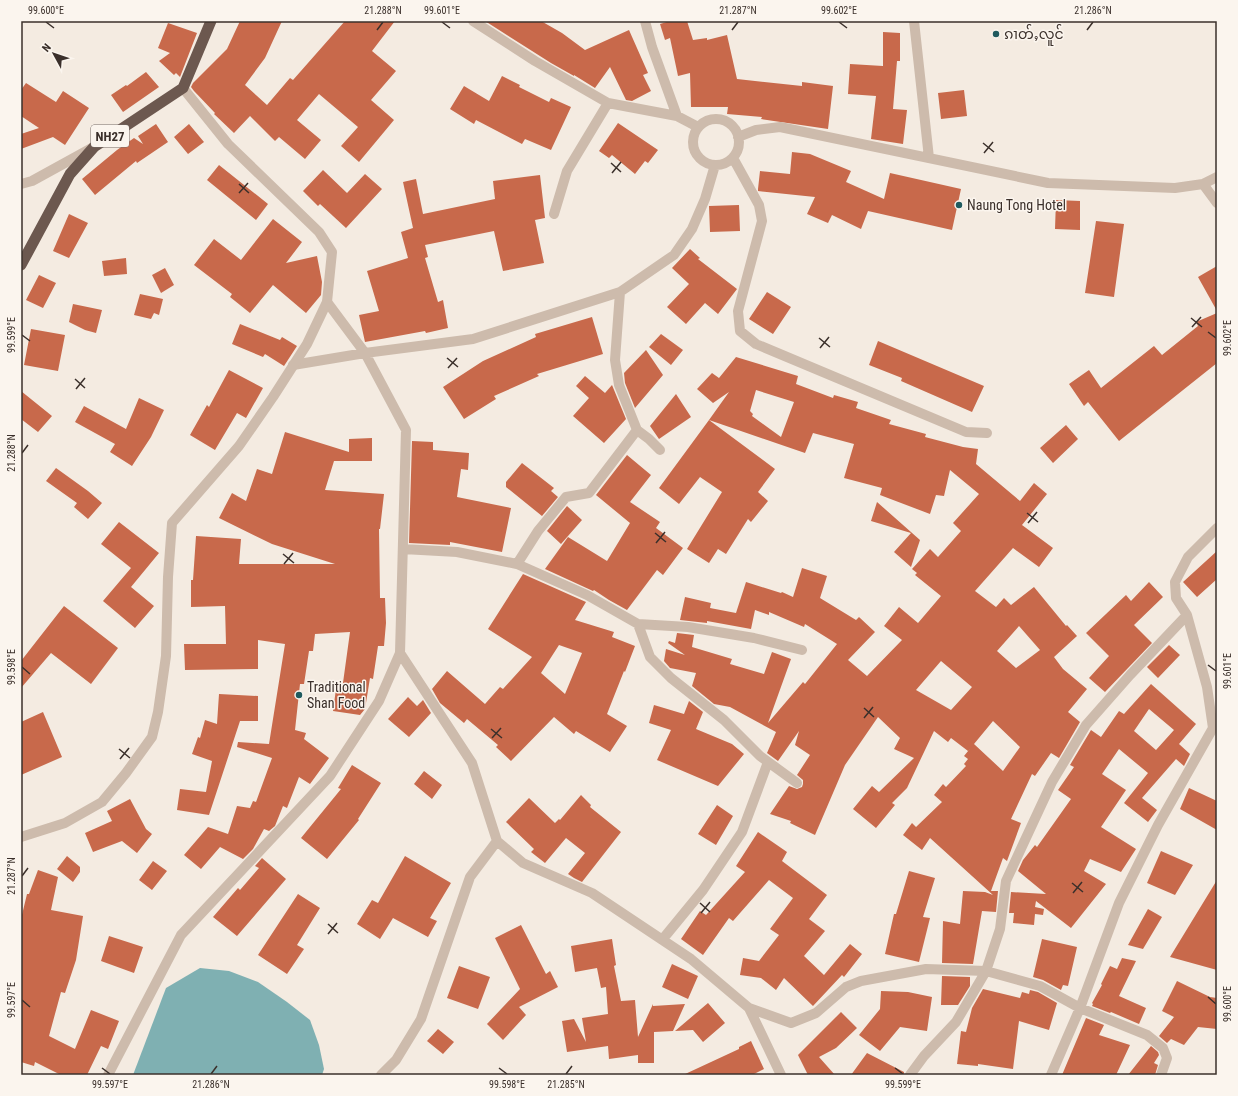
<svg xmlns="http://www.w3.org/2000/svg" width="1238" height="1096" viewBox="0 0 1238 1096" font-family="'Roboto Condensed','Noto Sans Myanmar',sans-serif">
<rect width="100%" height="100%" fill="#f4ebe1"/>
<path fill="#7fb0b2" d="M200 968 229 971 258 982 287 1002 310 1020 319 1045 324 1069 322 1075H133L166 988Z"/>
<path fill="#c8694b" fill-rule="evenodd" d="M240 21H282L265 58 245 85 267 105 290 78 293 80 345 21H395L372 51 396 71 371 100 394 120 359 162 341 146 358 127 319 94 297 120 321 140 305 159 279 137 275 141 250 116 234 133 214 114 215 113 194 91 191 87 193 83 227 49Z
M485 21H541L562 33 585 50 629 30 648 73 643 75 651 91 632 101 626 100 610 67 595 88 574 75V76L551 63Z
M670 21H687L693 40 707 38V40L727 35 737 79 802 86V82L833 86 828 129 761 119 762 117 727 114 728 107H691L690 73 678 76 670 38 665 40 660 24Z
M168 23 197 33 180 77 176 73 174 75 159 61 170 53 158 48Z
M883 32 900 33V61H897L893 109 907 110 903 144 871 139 876 96 848 94 850 64 883 66Z
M146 72 159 87 123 112 111 95 126 85 127 86Z
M502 76 520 85 519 87 549 102 551 98 571 107 551 150 525 139 522 144 476 120 474 124 450 109 464 86 489 101Z
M26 83 56 102 63 91 89 108 65 145 53 137 21 149V134L39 128 21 116V90Z
M964 90 967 116 941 119 938 93Z
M618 123 658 150 648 163 645 161 635 174 612 155 609 158 599 151Z
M156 124 168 142 137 163 136 161 95 195 82 179 117 150 134 138 143 144 138 136Z
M189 124 204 142 188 154 174 137Z
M792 152 810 154 851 171 846 182 884 199 890 173 961 189 952 230 868 211 861 229 832 215 828 223 807 214 815 197 758 191V189L760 171 790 174Z
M219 165 268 204 256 220 207 180Z
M323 170 347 193 365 174 382 189 346 228 320 204 318 206 303 191Z
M540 175 545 218 535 220 544 263 503 271 494 231 425 245 428 257 425 258 438 302 443 300 448 328 426 333 425 331 365 342 359 315 379 311 367 271 408 258 401 232 413 228 403 182 416 179 423 214 495 199 493 181Z
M1056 200 1080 201V230L1055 229Z
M739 205 740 231 710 232 709 206Z
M69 214 88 223 69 258 53 251Z
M273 219 302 242 286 263 317 256 322 282 321 295 306 313 273 285 250 313 230 297 232 294 194 265 214 239 241 260Z
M1096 221 1124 224 1114 297 1085 293Z
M690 249 700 258 698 259 737 289 718 314 705 303 686 324 667 307 689 284 672 268Z
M126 258 127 274 104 276 102 261Z
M1217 266V311L1198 277Z
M165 268 174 285 161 293 152 275Z
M39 275 56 283 43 308 26 300Z
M767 292 791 307 773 334 749 319Z
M140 294 163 299 159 315 154 313 151 319 134 315Z
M73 304 102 310 96 333 85 330 69 322Z
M1217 313V363L1119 441 1088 402 1084 406 1069 384 1089 370 1101 388 1154 346 1162 355 1198 326 1196 322Z
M592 317 603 354 537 374 539 376 494 396 496 399 464 419 443 387 483 361 536 337 535 334Z
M240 324 280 340 282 337 297 346 284 366 265 354 263 357 232 344Z
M31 329 65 335 58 371 24 365Z
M661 334 683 350 671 365 649 347Z
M878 341 984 386 972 412 901 381 902 378 869 365Z
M646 350 663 375 635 408 625 383 624 373Z
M736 357 798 376 796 384 833 398 834 395 858 402 856 408 891 420 889 424 926 434 925 437 963 447 978 449 976 464 1020 501 1034 483 1047 494 1022 525 1053 548 1039 567 1013 548 975 591 996 607 1004 598 1011 605 1034 587 1066 626 1067 625 1077 636 1054 657 1063 669 1087 689 1068 712 1080 722 1059 758 1051 753 1035 776 1032 774 1011 819 1021 823 1007 861 1003 858 991 891H998L996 912 982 911 973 964 942 963 943 921 960 924 963 891 985 892 993 895 930 838 922 850 903 835 912 823 916 827 942 802 934 795 943 784 946 787 966 766 964 764 968 759 964 756 973 745 968 751 951 738 948 742 934 731 907 788 892 803 895 805 876 828 853 809 872 786 879 792 914 758 894 749 900 738 878 717 845 765 815 835 790 823 791 821 770 814 789 786 797 789 802 787 803 784V780L797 775 810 755 795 745 799 731 778 761 767 753 776 732 730 707 714 704 692 686 696 673 670 668 664 661 666 649 685 655 668 643 669 641 675 643 677 633 694 635 692 647 732 659 730 664 764 674 772 652 791 659 768 723 803 682 805 684 837 644 805 624 804 627 769 612V615L755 610 751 629 707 621V623L680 620 685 597 711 603 710 608 736 613 746 582 781 593 782 592 793 597 802 568 827 576 820 598 856 620 859 617 875 632 848 660 867 676 902 640 884 626 899 607 918 623 941 596 915 575 917 573 912 569 930 549 938 557 961 531 953 523 979 494 950 470 944 496 936 495 930 514 880 495 882 488 844 478 854 444 813 433 805 453 709 420 729 392 713 403 697 389 712 373 719 378ZM756 390 794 402 781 437 752 416 753 414 750 411ZM1019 626 1040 650 1016 668 997 651ZM941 661 972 687 951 710 916 690ZM993 721 1020 747 1003 771 974 744Z
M229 370 263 388 246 418 237 413 215 450 190 435 207 405 209 407Z
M585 376 605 393 612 385 626 419 604 443 573 416 589 398 576 386Z
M21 391 52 416 38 432 21 419Z
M676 394 691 417 659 439 650 426Z
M139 398 164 410 151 437 132 466 110 452 115 444 75 422 84 406 126 429Z
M709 420 775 469 758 492 768 501 751 522 748 519 726 554 718 549 709 563 687 549 722 492 700 477 679 504 659 488Z
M1066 425 1078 439 1053 463 1040 448Z
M285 432 349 452V439L372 438V461H334L325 490 384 494 380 529H379L380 598H385L386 623 384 646H378L373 679 370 678 365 709 360 715 333 711 336 689 342 690 350 632 315 634 313 651H309L304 684H300L295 730 306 733 304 739 329 758 310 784 299 777 287 808 283 806 275 826 269 831 264 829 253 849 243 859 220 847 201 869 184 855 208 827 228 834 237 806 250 808 253 801 256 802 272 758 237 747 238 742 269 744 285 644 258 640V669L185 670 184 644H226L225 606 191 607V580H193L196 536 241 539 239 564H335L272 544 219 518 232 493 246 501 257 469 272 474Z
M412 441 433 442V450L469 453 468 470 461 469 457 497 511 508 502 552 450 542V545L409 543Z
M627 455 651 475 630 502 660 522 656 528 683 548 663 575 657 570 627 610 609 600 594 590 593 591 545 569 568 537 607 561 630 523 596 495Z
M522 463 554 488 551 491 558 497 542 516 506 487V482Z
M56 468 88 491 102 503 88 519 74 507 77 503 46 481Z
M877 502 920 540 911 567 894 552 911 533 871 521Z
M567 506 582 520 561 544 547 531Z
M119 522 159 553 131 587 154 606 135 628 103 601 131 568 101 544Z
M1217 551V579L1197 597 1183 582Z
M523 574 586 602 575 620 614 632 612 637 635 646 625 672 624 671 607 714 627 726 610 752 576 731 574 734 554 717 511 761 496 747 498 745 467 719 464 723 440 703 432 689 447 671 485 704 500 687 503 689 532 657 488 629ZM559 645 582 653 565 694 541 673Z
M1149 582 1163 597 1134 625 1152 643 1105 692 1089 678 1109 656 1086 633 1126 595 1131 601Z
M64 606 118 648 91 684 51 653 21 688V661Z
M1169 645 1180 655 1158 678 1147 667Z
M1151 684 1196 724 1179 744 1190 754 1184 766 1176 759 1142 798 1157 810 1148 822 1124 803 1148 773 1119 749 1102 774 1126 790 1101 827 1136 849 1121 872 1090 859 1084 871 1106 884 1071 928 1036 901 1035 907 1044 909 1043 915 1035 914 1034 925 1013 923 1014 913H1009L1011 892 1046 894 1018 871 1023 860 1035 845 1037 847 1071 799 1058 790 1074 767 1070 765 1091 730 1101 737 1119 711 1124 714ZM1149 709 1174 730 1156 750 1134 731Z
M219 694 258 696V721H240L209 815 177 810 180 789 206 792 212 761 192 754 198 737 200 738 205 720 217 724Z
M408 697 417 706 423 700 431 713 409 737 388 719Z
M689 701 703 712 696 729 732 744 744 754 718 786 657 760 671 730 649 723 654 705 684 714Z
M43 712 62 757 21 775V722Z
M352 765 381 783 358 819 359 820 327 859 301 838 341 789 338 788Z
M424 771 442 785 432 799 414 784Z
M1189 788 1217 801V830L1180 809Z
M581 795 591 805 590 807 621 832 582 882 574 878 568 874 585 853 566 838 545 863 531 852 534 849 506 822 529 798 555 823 559 819 560 820Z
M130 799 146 829 152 834 137 853 122 841 93 852 85 833 112 821 107 811Z
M717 805 733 816 716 845 698 834Z
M758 832 787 852 782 861 827 895 809 919 825 931 804 956 824 975 850 944 862 954 844 977 842 975 813 1006 784 978 776 990 761 978 740 975 743 958 759 961 779 935 770 929 793 898 769 880 733 921 729 918 703 955 681 939 700 911 706 915 745 872 736 866Z
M1161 851 1193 865 1175 895 1147 883Z
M67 856 80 867V872L73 882 57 869Z
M405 856 451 883 430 918 437 921 428 937 393 918 380 939 357 924 372 900 378 903Z
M262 858 286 879 237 936 213 917 238 888 240 890 259 868 255 866Z
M153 861 167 871 152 890 139 880Z
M38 870 58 877 51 910 83 916 76 960 65 993 61 992 49 1036 75 1049 91 1010 119 1021 108 1049 101 1046 87 1075H61L35 1062 34 1066 21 1062V919L27 894H29Z
M909 871 935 878 923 917 930 918 919 962 885 954 894 914H896Z
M1217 880V970L1170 957Z
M298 894 320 908 297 945 304 949 287 974 258 955Z
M1148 909 1162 917 1143 949 1128 945Z
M521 925 546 974 550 971 558 987 519 1007 526 1015 503 1040 487 1024 520 989 495 938Z
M109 936 143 947 134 973 101 961Z
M612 939 616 965 614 966 621 1001 635 1000 638 1037 653 1004V1006L685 1004 673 1031 654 1032V1063H638V1055L609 1059 608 1046 567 1052 562 1021 574 1019 586 1042 582 1018 608 1014 606 987 601 988 597 968 575 972 571 946Z
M1042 939 1077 947 1068 986 1063 985 1061 990 1043 980 1033 977Z
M1122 958 1136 961 1119 996 1146 1008 1139 1024 1111 1012 1110 1013 1092 1006 1093 1004 1092 1003 1102 985 1101 984 1110 966 1117 969Z
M672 964 698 976 688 999 662 987Z
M459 966 490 977 478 1009 447 998Z
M942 976 970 977V986L958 1005H941Z
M1177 981 1210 997 1217 998V1029L1198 1027 1184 1045 1171 1039 1167 1043 1159 1036 1174 1017 1162 1011Z
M983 989 1020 998 1022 992 1029 994 1030 990 1038 992 1057 1003 1049 1030 1019 1021 1013 1069 978 1064V1066L957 1064 961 1031 966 1032 972 1008Z
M881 991 908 992 932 997 927 1031 900 1027 880 1051 859 1035 880 1009Z
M708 1003 725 1023 703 1042 693 1030 675 1031Z
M841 1012 857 1028 836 1048 819 1057 835 1075H808L798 1055Z
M1086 1018 1104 1025 1099 1035 1130 1045 1116 1075H1062Z
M438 1029 454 1042 443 1054 427 1041Z
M751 1041 764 1069 752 1075H683L739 1049V1047Z
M1151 1046 1158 1052 1159 1055 1154 1063 1158 1065 1155 1075H1128Z
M867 1053 904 1072V1075H851Z"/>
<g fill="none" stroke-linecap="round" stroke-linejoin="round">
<path stroke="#cdbbac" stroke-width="10" d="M473 21 535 61 608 103 677 116 698 127
M645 21 652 47 677 116
M914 21 929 158
M693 142a23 23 0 1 1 46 0a23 23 0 1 1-46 0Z
M738 137 756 130 780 127 1048 183 1175 188 1203 184 1217 177
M733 158 759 205 762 221 738 311 740 331 756 344 966 432 987 433
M21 184 32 181 92 148
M1203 184 1217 203
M554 214 567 171 608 103
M620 292 615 360 619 385 637 430
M327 302 365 353 473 339 620 292 674 255 692 229 705 199 715 165
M403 549 457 552 517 564 587 595 638 624 688 627 754 638 802 650
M517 564 538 531 566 497 589 493 637 430 649 439 660 450
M638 624 650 657 671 678 724 720 760 756 797 783
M400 653 472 763 497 841 523 863 592 893 691 959 749 1008 781 1075
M662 940 703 890 742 832 768 762
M749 1008 791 1023 816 1013 846 987 861 981 926 969 986 971 1040 986 1080 1008 1147 1035 1163 1048 1167 1058 1161 1075
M108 1075 181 935 330 776 379 701 400 653 406 430 365 353 293 365
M381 1075 396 1060 421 1019 470 877 497 841
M910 1075 924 1056 956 1022 986 971 1000 929 1006 881 1052 782 1086 725 1130 675 1187 615
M1051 1075 1080 1008 1119 903 1158 825 1213 728 1207 687 1187 615 1176 598 1175 582 1188 557 1217 528"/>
<path stroke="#cdbbac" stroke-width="10" d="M21 837 65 823 102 802 126 773 152 737 158 712 166 656 168 577 172 523 239 446 273 397 307 344 327 302 332 252 319 232 228 144 183 88"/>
<path stroke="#6c584f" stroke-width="11" d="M21 265 70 174 94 147 183 88 211 21"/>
</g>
<path fill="none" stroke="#3b302b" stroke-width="1.5" d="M46 22 54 28M442 22 450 28M839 22 847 28M377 30 383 22M732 30 738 22M1087 30 1093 22M983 143 994 152M984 153 993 142M611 163 621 172M612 173 621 162M239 184 249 193M239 193 248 183M1191 318 1202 327M1192 327 1201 317M1208 332 1216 338M22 335 30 341M819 338 830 347M820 348 829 337M447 358 458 367M448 368 457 358M75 379 85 388M76 389 85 378M22 453 28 445M1027 513 1038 522M1028 523 1037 512M655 533 666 542M656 543 665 532M283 554 294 563M284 564 293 553M1208 665 1216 671M22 667 30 674M864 708 874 717M864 718 873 707M491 729 502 738M492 738 501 728M119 749 130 758M120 759 129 748M22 876 28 868M1072 883 1083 892M1073 893 1082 882M700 903 710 912M701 913 710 902M328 924 338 933M328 934 337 923M1208 997 1216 1004M22 1000 30 1007M102 1068 110 1074M499 1068 507 1074M895 1068 903 1074M211 1074 217 1066M566 1074 572 1066"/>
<g fill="#1f5a5e" stroke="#fbf5ee" stroke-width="1.5">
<circle cx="996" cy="34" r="4"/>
<circle cx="959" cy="205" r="4"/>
<circle cx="299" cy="695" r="4"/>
</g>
<g text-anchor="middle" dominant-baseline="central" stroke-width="3" stroke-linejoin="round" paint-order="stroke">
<rect fill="#fbf5ee" stroke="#756b66" stroke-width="1" x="91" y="125" width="38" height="22" rx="3"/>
<g font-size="13" font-weight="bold" fill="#3b302b">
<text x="110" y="136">NH27</text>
</g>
<g font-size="14" fill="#3b302b" stroke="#fbf5ee" text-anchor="start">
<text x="1004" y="34">ၵၢတ်ႇလူင်</text>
<text x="967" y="205">Naung Tong Hotel</text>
<text x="307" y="687">Traditional<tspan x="307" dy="16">Shan Food</tspan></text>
</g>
</g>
<rect width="1238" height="1096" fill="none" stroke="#fbf5ee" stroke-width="44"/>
<g transform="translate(54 54) rotate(310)" stroke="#fbf5ee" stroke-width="3" paint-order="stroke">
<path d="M0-3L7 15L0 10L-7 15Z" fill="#3b302b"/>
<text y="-6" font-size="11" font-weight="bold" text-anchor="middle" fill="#3b302b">N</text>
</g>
<rect x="22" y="22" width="1194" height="1052" fill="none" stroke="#3b302b" stroke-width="1.5"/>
<g font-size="10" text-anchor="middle" fill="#3b302b">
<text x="46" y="14">99.600°E</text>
<text x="383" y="14">21.288°N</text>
<text x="442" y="14">99.601°E</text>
<text x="738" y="14">21.287°N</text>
<text x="839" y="14">99.602°E</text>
<text x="1093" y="14">21.286°N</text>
<text transform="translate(11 335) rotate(-90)" y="4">99.599°E</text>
<text transform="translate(1227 338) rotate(-90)" y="4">99.602°E</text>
<text transform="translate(11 453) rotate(-90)" y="4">21.288°N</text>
<text transform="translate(11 667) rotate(-90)" y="4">99.598°E</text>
<text transform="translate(1227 671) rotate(-90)" y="4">99.601°E</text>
<text transform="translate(11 876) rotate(-90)" y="4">21.287°N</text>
<text transform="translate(11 1000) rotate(-90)" y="4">99.597°E</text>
<text transform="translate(1227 1004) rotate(-90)" y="4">99.600°E</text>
<text x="110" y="1088">99.597°E</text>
<text x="211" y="1088">21.286°N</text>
<text x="507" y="1088">99.598°E</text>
<text x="566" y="1088">21.285°N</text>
<text x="903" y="1088">99.599°E</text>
</g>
</svg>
